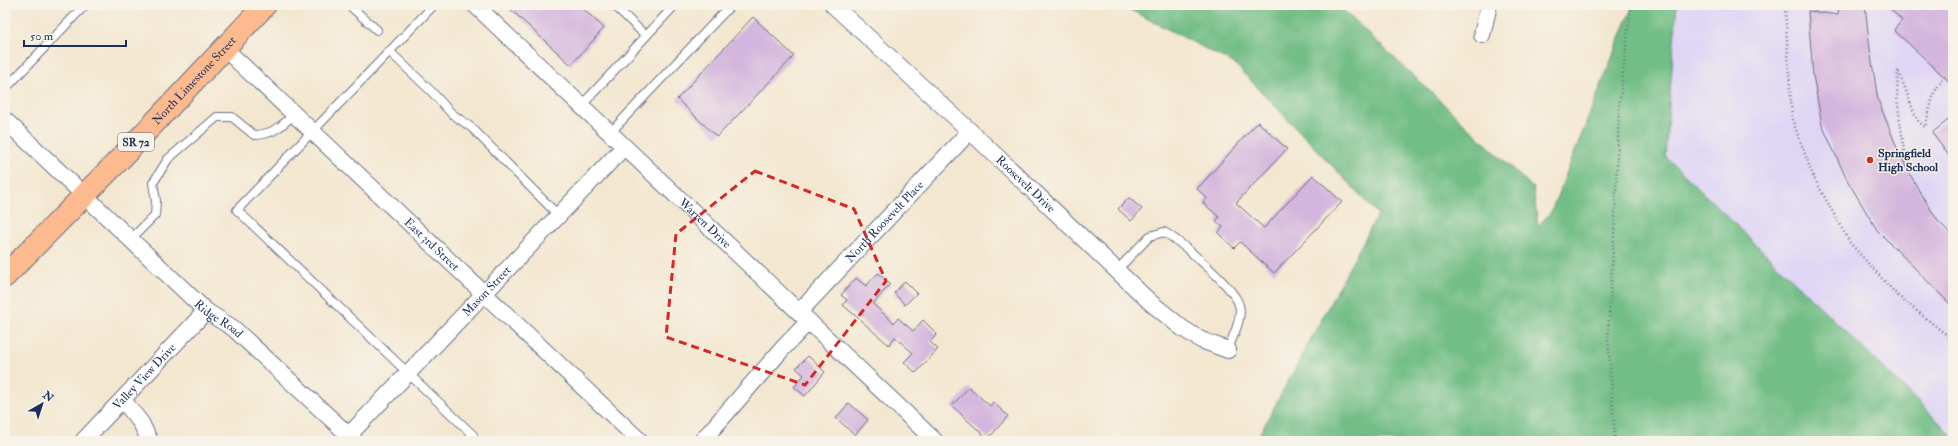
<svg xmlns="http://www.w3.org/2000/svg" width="1958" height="446" viewBox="0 0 1958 446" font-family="'IM FELL Double Pica',serif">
<rect width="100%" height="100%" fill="#f7f3e8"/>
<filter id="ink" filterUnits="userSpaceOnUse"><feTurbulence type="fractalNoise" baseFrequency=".025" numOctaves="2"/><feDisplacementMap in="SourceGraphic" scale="8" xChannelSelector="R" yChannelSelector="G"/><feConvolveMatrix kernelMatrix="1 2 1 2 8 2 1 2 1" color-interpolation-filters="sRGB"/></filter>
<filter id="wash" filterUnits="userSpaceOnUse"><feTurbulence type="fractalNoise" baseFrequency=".012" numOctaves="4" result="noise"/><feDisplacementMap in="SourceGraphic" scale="16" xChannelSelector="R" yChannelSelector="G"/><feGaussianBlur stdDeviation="0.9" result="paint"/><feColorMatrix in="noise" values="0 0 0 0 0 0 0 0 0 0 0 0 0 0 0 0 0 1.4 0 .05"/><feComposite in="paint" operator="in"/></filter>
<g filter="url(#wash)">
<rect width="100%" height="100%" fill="#f3e7d0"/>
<path fill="#dfd5f5" d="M1677 5H1953V437L1665 156Z"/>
<path fill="#73be86" stroke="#477672" d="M1121 5H1338L1533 188 1538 226 1551 212 1633 5H1677L1665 156 1953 436V441H1256L1378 214 1235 64Z"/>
<g id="blocks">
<path fill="#d4b5dd" d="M506 5H579L604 28 571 65Z
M1839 5H1865L1870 50 1878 100 1899 153 1918 189 1938 221 1953 236V307L1877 230 1846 178 1822 125 1813 75 1808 11 1838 15Z
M1886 5H1953V85L1894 30 1902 20Z
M753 17 794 56 717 137 677 99Z
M1953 116V161L1932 133Z
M1258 122 1287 149 1236 203 1264 228 1313 175 1342 202 1274 273 1240 242 1234 248 1218 233 1223 227 1216 221 1219 217 1203 203 1207 198 1197 189Z
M1129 198 1142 209 1131 221 1118 209Z
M878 273 890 284 873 304 894 323 898 318 913 331 923 320 937 334 930 342 938 349 916 373 904 362 913 353 895 337 889 345 843 305 847 300 841 295 856 278 866 286Z
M905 281 917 293 905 305 894 293Z
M808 356 825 372 805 396 794 387 804 375 796 368Z
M969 387 990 406 993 402 1008 416 988 439 952 406Z
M849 403 868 420 855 435 836 418Z"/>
</g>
</g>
<g filter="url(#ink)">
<use href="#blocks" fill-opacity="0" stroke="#676f86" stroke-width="1"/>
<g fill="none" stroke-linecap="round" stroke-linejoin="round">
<defs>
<path id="service" d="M349 5 377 30
M434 5 237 210 473 435
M614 5 646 36
M389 51 432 92 451 113 472 128 559 216
M5 89 85 5
M581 106 675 5
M610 133 731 5
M131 239 155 215 156 201 153 183 168 159 217 117H232L254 135C272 135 282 126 294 114
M1117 270 1150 236 1164 232C1181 242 1235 288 1239 305 1243 319 1232 337 1228 350"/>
<g id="minor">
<path id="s1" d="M475 5 935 441"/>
<path id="s2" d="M833 5 970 131 1150 302 1182 328 1201 340 1228 350"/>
<path d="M1482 35 1489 5"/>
<path id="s3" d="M224 48 640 441"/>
<path id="s4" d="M5 120 206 311 233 328 355 441"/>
<path id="s5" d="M800 311 970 131"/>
<path d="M123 400 141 423 150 441"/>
<path id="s6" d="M349 435 624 147"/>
<path id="s7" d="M83 441 206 311"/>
<path d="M702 441 784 347 809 321"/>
</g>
<g id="primary">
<path id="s8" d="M5 276 124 155 265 5"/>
</g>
</defs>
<use href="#service" stroke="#676f86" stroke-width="10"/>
<use href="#minor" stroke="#676f86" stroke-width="18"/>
<use href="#primary" stroke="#676f86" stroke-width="24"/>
<path stroke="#676f86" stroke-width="2.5" stroke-dasharray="1 3" stroke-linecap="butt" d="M1782 5 1785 7 1792 119 1813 176 1850 243 1897 295 1953 340
M1785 7 1789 5
M1906 167 1897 98 1898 70 1917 120 1925 127 1934 93 1944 76
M1615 441 1608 336 1615 216 1619 107 1631 5"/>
<use href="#service" stroke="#fff" stroke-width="8"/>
<use href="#minor" stroke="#fff" stroke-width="16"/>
<use href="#primary" stroke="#fcba8e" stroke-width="22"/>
</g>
</g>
<path fill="none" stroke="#d62828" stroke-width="3" stroke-dasharray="8 5" stroke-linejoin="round" d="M755 171 854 209 886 281 805 385 666 337 676 234Z"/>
<circle fill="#c8321e" stroke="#f7f3e8" stroke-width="1.5" cx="1870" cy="160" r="4"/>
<g text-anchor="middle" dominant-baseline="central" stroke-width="3" stroke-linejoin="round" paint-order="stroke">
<rect fill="#f7f3e8" stroke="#5d6a87" stroke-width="1" x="118" y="133" width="36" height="18" rx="3"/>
<g font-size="11" font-weight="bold" fill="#1b2f5e">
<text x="136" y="142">SR 72</text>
</g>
<g font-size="12" fill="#1b2f5e" stroke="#f7f3e8">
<text stroke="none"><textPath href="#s8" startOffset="272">North Limestone Street</textPath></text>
<text stroke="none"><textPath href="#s2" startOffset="263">Roosevelt Drive</textPath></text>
<text stroke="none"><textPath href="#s5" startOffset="123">North Roosevelt Place</textPath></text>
<text stroke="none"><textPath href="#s1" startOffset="317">Warren Drive</textPath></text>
<text stroke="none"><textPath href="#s3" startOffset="286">East 3rd Street</textPath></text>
<text stroke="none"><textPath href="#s6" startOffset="199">Mason Street</textPath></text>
<text stroke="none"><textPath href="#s4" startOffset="292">Ridge Road</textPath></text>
<text stroke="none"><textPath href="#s7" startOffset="89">Valley View Drive</textPath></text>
</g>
<g font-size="12" font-weight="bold" fill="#1b2f5e" stroke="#f7f3e8" text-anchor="start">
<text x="1878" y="153">Springfield<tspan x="1878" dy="14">High School</tspan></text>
</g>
</g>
<rect width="1958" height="446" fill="none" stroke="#f7f3e8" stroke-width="20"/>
<g transform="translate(42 404) rotate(39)" stroke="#f7f3e8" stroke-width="3" paint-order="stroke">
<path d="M0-3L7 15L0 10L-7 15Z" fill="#1b2f5e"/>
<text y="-6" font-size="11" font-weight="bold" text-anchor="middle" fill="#1b2f5e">N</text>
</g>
<path d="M24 40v6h102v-6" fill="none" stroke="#1b2f5e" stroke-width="2"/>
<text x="30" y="40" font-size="12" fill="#1b2f5e" stroke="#f7f3e8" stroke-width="3" paint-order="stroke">50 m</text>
</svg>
